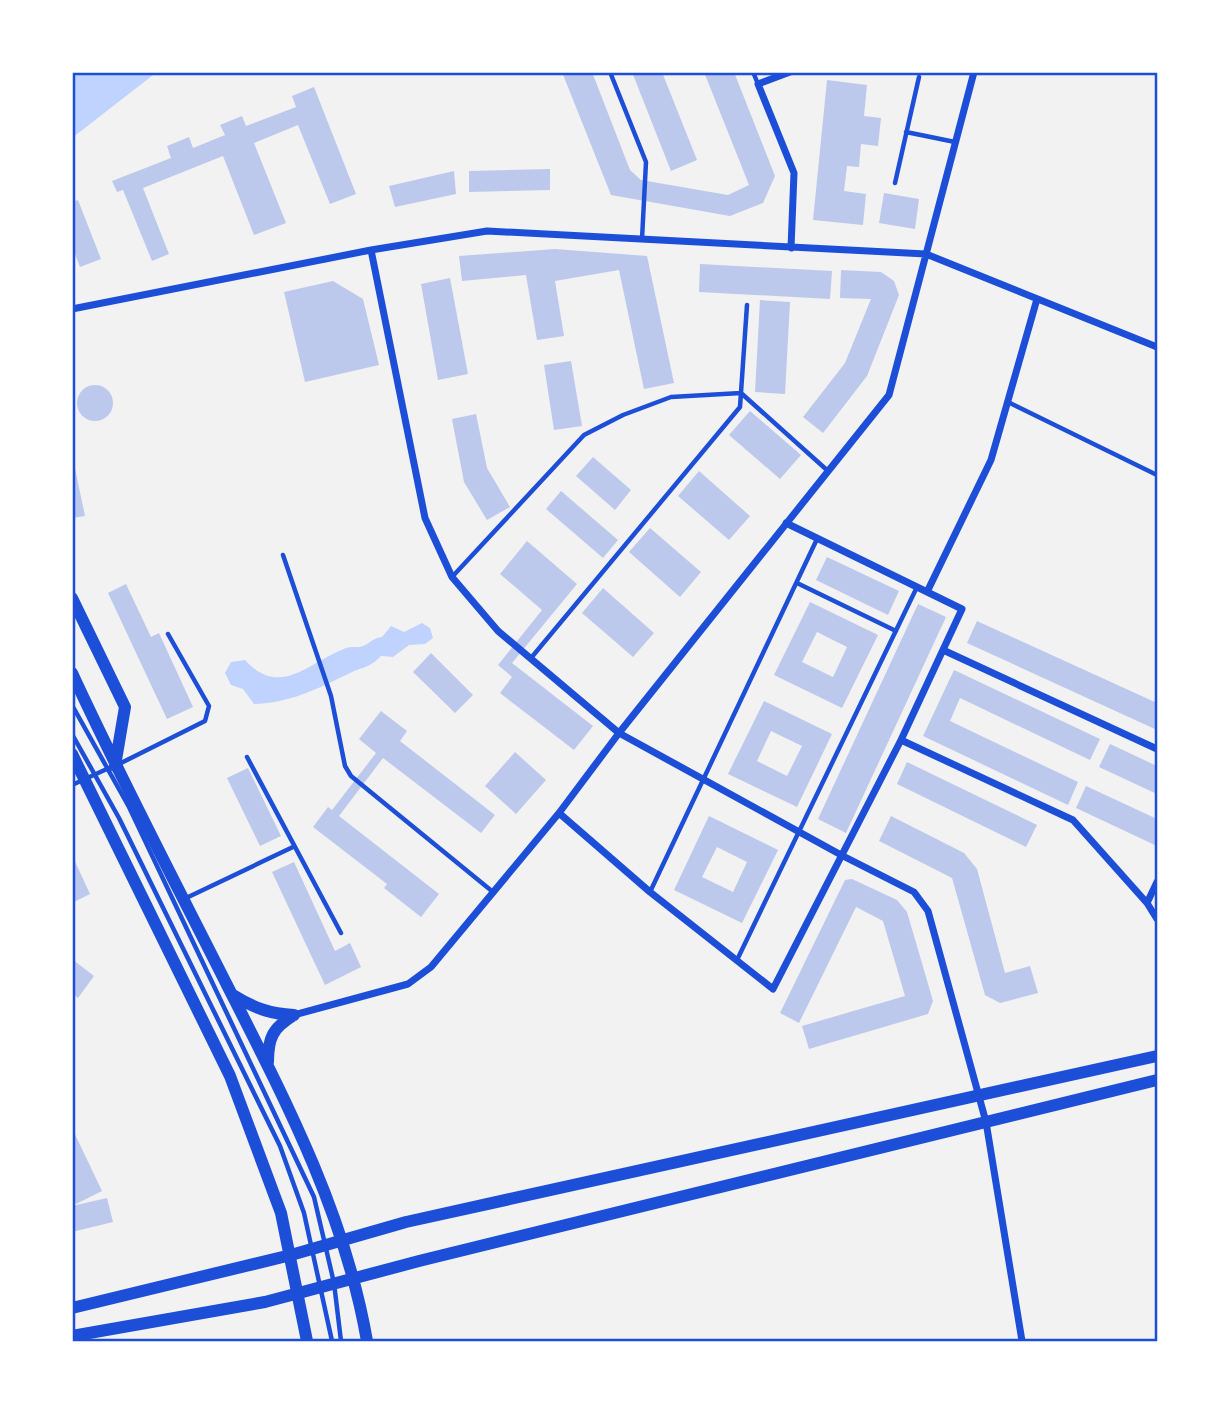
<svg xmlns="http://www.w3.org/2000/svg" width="1229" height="1413" viewBox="0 0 1229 1413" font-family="Poppins,sans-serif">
<rect width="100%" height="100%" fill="#f2f2f2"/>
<path fill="#bfd3fe" d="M72 72H157L72 138Z
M422 623 430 628 433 638 425 644 409 645 393 657 381 656C367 670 363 666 348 674 317 689 290 703 254 704L243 689 231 685 225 673 231 662 245 660C280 699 309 662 346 648 352 646 358 648 363 646 371 643 372 638 382 637L391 626 404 632Z"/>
<path fill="#bdc9ec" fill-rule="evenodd" d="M562 72H592L630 170 641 180 728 195 749 185 704 72H734L775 176 763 203 730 216 611 195Z
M632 72H662L697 160 671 171Z
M827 80 867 85 864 116 881 118 878 146 861 144 859 167 847 166 844 191 866 194 863 225 813 220Z
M314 87 356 194 330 204 298 125 254 143 286 223 254 235 223 156 143 188 169 254 152 261 123 190 117 192 112 181 171 158 167 146 189 137 193 148 225 135 220 125 242 116 246 126 296 107 292 96Z
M550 169V190L469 192V171Z
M454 171 456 194 395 207 389 186Z
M884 193 919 199 915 229 879 223Z
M78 200 101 259 80 267 72 246V202Z
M555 249 647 256 674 383 644 389 619 270 555 281 564 336 537 340 526 275 462 281 459 256Z
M700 264 832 271 830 299 699 292Z
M841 270 881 272 894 281 899 295 867 376 823 433 803 417 845 363 871 299 840 298Z
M450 278 468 374 438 380 421 284Z
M333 281 363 299 379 365 305 382 284 292Z
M760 300 790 302 785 394 755 392Z
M571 361 582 426 554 430 544 365Z
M77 403a18 18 0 1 1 36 0a18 18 0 1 1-36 0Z
M750 411 801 455 780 479 729 435Z
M476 414 487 468 510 507 487 520 464 482 452 419Z
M593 457 631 490 615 510 576 476Z
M73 459 85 516 72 518V460Z
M699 471 750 516 729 540 678 496Z
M561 491 618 540 603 558 546 509Z
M650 528 701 572 680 597 629 552Z
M527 541 577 584 512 663 593 726 574 750 500 693 512 677 498 665 542 610 500 574Z
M827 557 899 591 888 615 816 580Z
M126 584 151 637 159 633 193 707 167 719 108 593Z
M603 588 654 633 633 657 582 613Z
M810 602 878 635 842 708 774 675ZM817 632 847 647 833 677 802 662Z
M918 604 946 617 846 833 818 819Z
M977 621 1157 703V730L967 643Z
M431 653 473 695 455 713 413 672Z
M954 670 1100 739 1090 760 960 698 950 721 1078 782 1068 805 923 736Z
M764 701 832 734 797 807 728 774ZM771 731 802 746 787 776 757 761Z
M381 711 407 731 400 741 495 815 481 833 383 758 339 816 439 894 421 917 384 888 387 884 313 827 328 807 332 810 376 753 359 739Z
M1110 744 1157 766V794L1099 767Z
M515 752 546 780 516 814 485 786Z
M907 762 1037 825 1026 847 897 784Z
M248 768 281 836 260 846 227 778Z
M1086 786 1157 819V846L1076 808Z
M709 816 778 850 742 923 674 890ZM717 847 747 862 733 892 702 877Z
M891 816 964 853 977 869 1005 973 1030 966 1038 993 1000 1003 985 995 952 878 879 841Z
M72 855 90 894 72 903Z
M294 862 335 951 350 943 361 967 325 985 272 872Z
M852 879 897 900 907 912 933 1001 928 1014 809 1049 802 1026 905 996 883 921 856 907 799 1023 780 1013 845 880Z
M72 959 94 976 78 998 72 993Z
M72 1128 102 1191 76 1204 72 1195Z
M107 1198 113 1222 72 1232V1206Z"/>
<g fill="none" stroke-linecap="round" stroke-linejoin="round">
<path stroke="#1d4ed8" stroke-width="4.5" d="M610 72 646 162 642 239
M753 72 758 84
M906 132 955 142
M895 183 919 77
M1008 402 1157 475
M283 555 331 696 345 766 351 776 493 892
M452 577 584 435 623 415 671 397 741 393 828 471
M797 583 896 631
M531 658 740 407 747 305
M72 705 129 807 314 1197 334 1283 341 1341
M72 734 119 818 280 1146 304 1213 332 1341
M247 757 341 933
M117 765 205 721 209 706 168 634
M72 785 109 768
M650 892 817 539
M184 899 293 847
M737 960 917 587"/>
<path stroke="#1d4ed8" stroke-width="7" d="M790 72 758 84 794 173 791 248
M371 250 425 518 452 577 498 631 619 733 843 856 914 892 928 911 986 1122 1022 1341
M72 309 371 250 487 231 926 254 1157 347
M927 592 991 460 1037 299
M943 650 1157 749
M901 740 1073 820 1147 903
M559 813 650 892 773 989 901 740 962 609 786 523
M1157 882 1147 903 1157 919
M294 1015 408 984 431 967 559 813 619 733 889 395 974 72"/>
<path stroke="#1d4ed8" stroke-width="12" d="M72 598 125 707 115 766
M72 673C121 779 175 882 228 987 286 1101 345 1214 367 1341
M72 754 230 1076 281 1213 307 1341
M233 995C254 1008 270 1014 294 1015
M268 1062C268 1037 273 1028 294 1015
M72 1308 291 1255 406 1222 1157 1056
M72 1336 265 1302 419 1261 1157 1080"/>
</g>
<rect width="1229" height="1413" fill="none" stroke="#ffffff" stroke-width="147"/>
<rect x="74" y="74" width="1082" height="1266" fill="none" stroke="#1d4ed8" stroke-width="2.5"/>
</svg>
